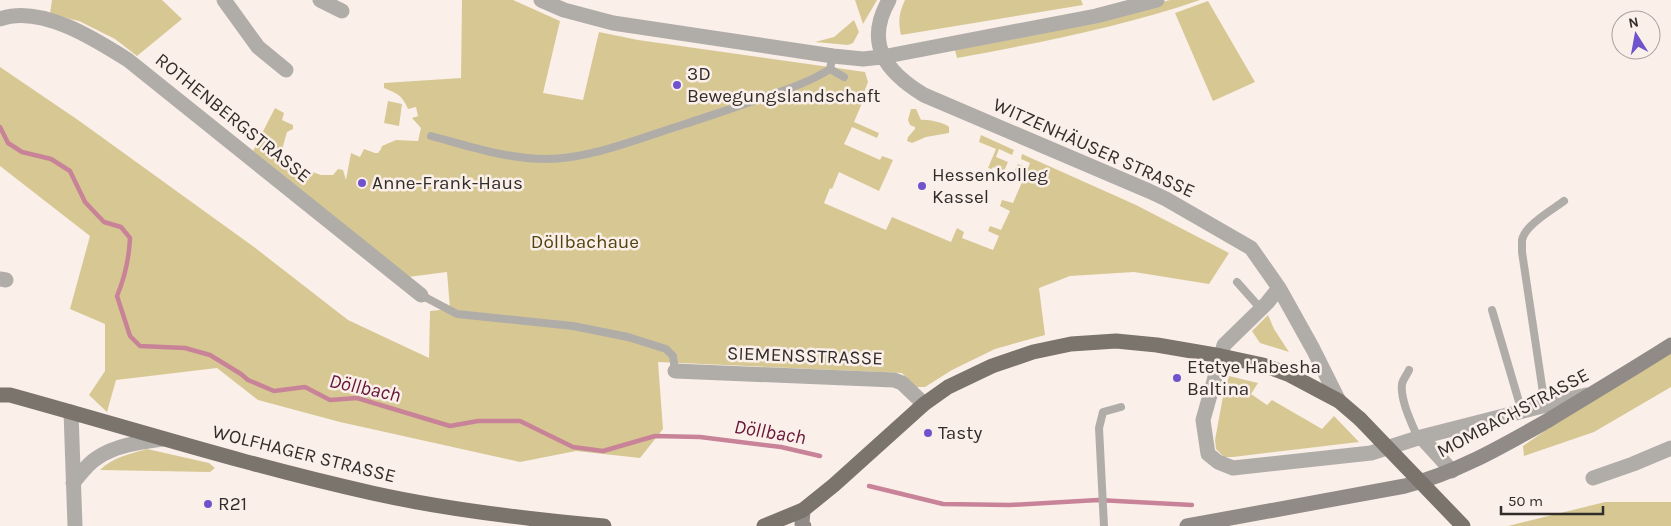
<svg xmlns="http://www.w3.org/2000/svg" width="1671" height="526" viewBox="0 0 1671 526" font-family="Karla,sans-serif">
<rect width="100%" height="100%" fill="#fbefea"/>
<path fill="#d7c893" d="M52 0H162L182 19 137 56 115 39 79 21 50 14Z
M462 0H513L560 21 543 93 583 100 599 32 638 40 865 72 868 82 863 95 865 96 854 122 879 133 877 138 852 127 844 144 880 160 882 156 893 160 879 191 839 172 832 189 830 188 824 203 886 230 892 217 951 242 957 228 964 232 962 238 993 250 999 236 988 231 990 226 1001 230 1010 211 1000 206 1002 200 1013 203 1025 175 1015 170 1018 164 1028 168 1030 163 1021 159 1022 154 1136 205 1229 253 1209 284 1134 272 1070 276 1039 288 1045 335 995 349 952 370 925 387H915L902 373 658 362 663 429 640 458 576 451 520 462 340 422 258 400 217 368 116 380 107 412 89 395 105 371V324L70 309 90 236 0 166V67L78 120 254 247 348 320 429 358 430 311 450 309 447 272 408 277 253 151 275 108 284 113 282 120 293 125V129L287 132 279 160 321 175H333L338 169 343 170 346 180 351 153 360 157 364 149 375 153H378L381 149 382 146 396 140 418 141 421 128 412 118 418 116 416 107 408 109C402 95 398 94 384 88V83L461 78Z
M855 0H877L863 24Z
M905 0H1081L1083 5 901 35C898 21 899 13 905 0Z
M1170 0H1200C1122 27 1038 43 957 58L955 50 1039 34Z
M1208 1 1255 82 1213 101 1175 13Z
M854 20 859 32 853 43 848 45 815 42 834 37Z
M388 101 402 104 399 126 384 123Z
M911 109H916L921 120C927 119 945 123 949 127V133L926 137 912 143 907 141 908 137 915 129V127L910 125 908 120Z
M981 135 1014 150 1012 155 999 149 996 157 1008 162 1004 171 993 167 992 169 988 168 996 149 979 142Z
M1268 315 1274 329 1289 352 1260 343 1252 331Z
M1671 352V387L1594 432 1524 456 1523 446 1558 422Z
M1229 376 1258 383 1251 394 1267 405 1272 400 1322 429 1334 416 1359 442 1233 457H1224L1216 449 1215 440 1224 391Z
M147 449 209 463 215 468 210 472 100 470C113 457 130 454 147 449Z
M1605 502H1671V526H1508Z"/>
<g fill="none" stroke-linecap="round" stroke-linejoin="round">
<path stroke="#c88398" stroke-width="4.5" d="M0 127 8 143 22 152 51 159 70 171 85 202 104 222 121 227 130 238C129 259 125 277 117 296L130 336 140 346 185 348 210 355 241 374 248 380 274 391 305 387 330 400 357 398 450 426 478 421H520L573 447 603 451 655 436 700 437 781 447 820 456
M869 486 943 504 1010 505 1098 500 1192 505"/>
<path stroke="#b0ada9" stroke-width="8" d="M831 64 830 69 844 77
M431 136C468 146 507 159 546 159 590 159 643 137 685 124 712 115 738 107 764 97 787 90 810 82 830 69
M1237 282 1261 309
M421 295 457 314 573 326 628 337 666 349 673 356 675 371
M1492 310 1522 412
M1409 370C1407 375 1403 379 1402 384 1400 400 1412 424 1418 438
M1545 406 1522 252C1522 248 1522 243 1522 240 1525 225 1552 210 1564 201
M1104 526 1099 428 1103 412 1121 407"/>
<path stroke="#b0ada9" stroke-width="15" d="M224 0 258 47 286 70
M320 0 342 11
M541 0 564 10 613 23 833 56 863 59 882 57 1096 16 1157 0
M889 0C864 44 886 72 924 95L1149 191 1166 199 1251 248 1279 288 1313 349 1339 401
M0 19C40 4 95 39 128 60L421 295
M0 279 6 280
M1279 288 1267 303 1224 345 1203 420 1208 454 1218 462 1233 468 1371 453 1421 437 1586 395
M675 371 894 380 902 383 924 404
M71 412 75 526
M1421 437 1452 471
M1593 478 1633 464 1671 448
M73 483C80 475 87 464 97 458 116 445 141 442 163 439"/>
<path stroke="#908b86" stroke-width="15" d="M803 510 802 524 804 526
M1187 526 1405 486C1456 473 1501 447 1547 421 1588 396 1630 371 1671 345"/>
<path stroke="#7a746d" stroke-width="15" d="M0 395H10C130 428 250 466 372 493 448 510 526 519 604 526
M764 526 803 510 834 485 924 404 948 387 992 366 1033 352 1071 344 1116 341 1157 345 1221 356 1263 365 1290 375 1339 401 1360 419"/>
<path stroke="#7a746d" stroke-width="15" d="M1360 419 1463 526"/>
</g>
<g fill="#6e53cc" stroke="#fbefea" stroke-width="2">
<circle cx="677" cy="85" r="5"/>
<circle cx="362" cy="183" r="5"/>
<circle cx="922" cy="186" r="5"/>
<circle cx="1177" cy="378" r="5"/>
<circle cx="928" cy="433" r="5"/>
<circle cx="208" cy="504" r="5"/>
</g>
<g text-anchor="middle" dominant-baseline="central" stroke-width="5" stroke-linejoin="round" paint-order="stroke">
<g font-size="19" fill="#312d2b" stroke="#fbefea" text-anchor="start">
<text x="687" y="74">3D<tspan x="687" dy="22">Bewegungslandschaft</tspan></text>
<text x="932" y="175">Hessenkolleg<tspan x="932" dy="22">Kassel</tspan></text>
<text x="372" y="183">Anne-Frank-Haus</text>
<text x="1187" y="367">Etetye Habesha<tspan x="1187" dy="22">Baltina</tspan></text>
<text x="938" y="433">Tasty</text>
<text x="218" y="504">R21</text>
</g>
<g font-size="19" fill="#312d2b" stroke="#fbefea">
<text transform="translate(233 118) rotate(39)">ROTHENBERGSTRASSE</text>
<text transform="translate(1094 148) rotate(24)">WITZENHÄUSER STRASSE</text>
<text transform="translate(805 356) rotate(2)">SIEMENSSTRASSE</text>
<text transform="translate(1513 413) rotate(-28)">MOMBACHSTRASSE</text>
<text transform="translate(304 454) rotate(14)">WOLFHAGER STRASSE</text>
</g>
<g font-size="19" fill="#51430e" stroke="#fbefea">
<text x="585" y="242">Döllbachaue</text>
</g>
<g font-size="20" font-style="italic" fill="#661438" stroke="#fbefea">
<text transform="translate(365 388) rotate(12)">Döllbach</text>
<text transform="translate(770 432) rotate(9)">Döllbach</text>
</g>
</g>
<g transform="translate(1636 35) rotate(349)"><circle r="24" fill="#fbefea" stroke="#aaa19e"/>
<path d="M0-4L9 19L0 12L-9 19Z" fill="#6e53cc"/>
<text y="-8" font-size="14" font-weight="bold" text-anchor="middle" fill="#312d2b">N</text>
</g>
<path d="M1501 506v8h102v-8" fill="none" stroke="#312d2b" stroke-width="2.5"/>
<text x="1508" y="506" font-size="15" fill="#312d2b" stroke="#fbefea" stroke-width="4" paint-order="stroke">50 m</text>
</svg>
